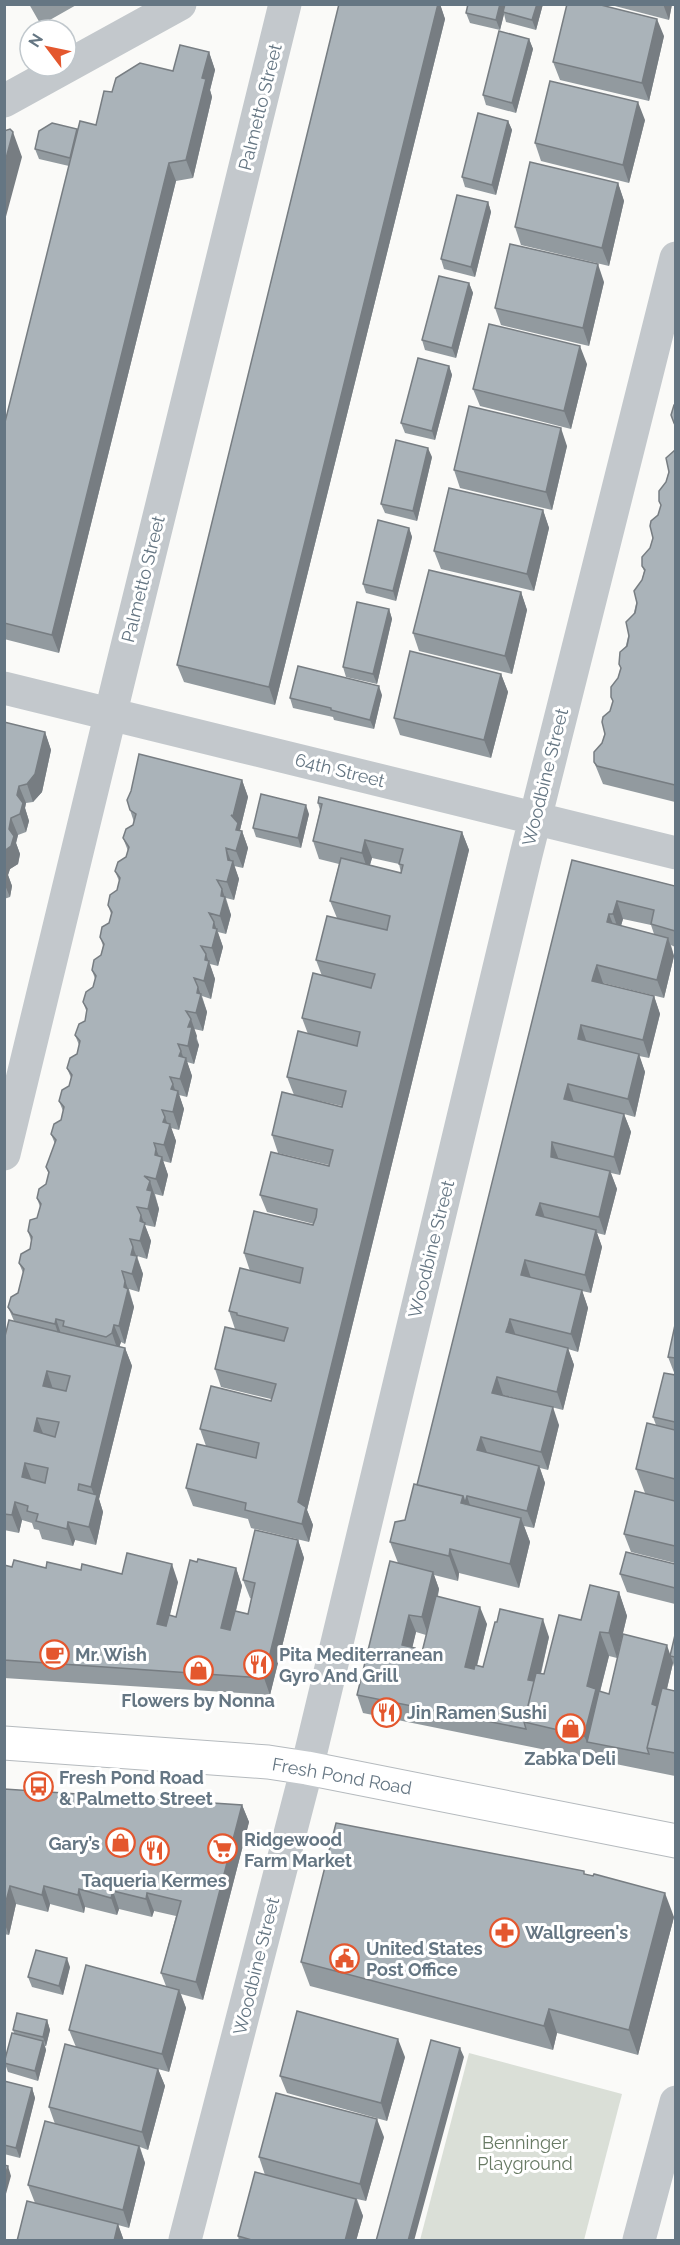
<svg xmlns="http://www.w3.org/2000/svg" width="680" height="2245" viewBox="0 0 680 2245" font-family="Raleway,sans-serif">
<rect width="100%" height="100%" fill="#fafaf8"/>
<path fill="#dadfd7" d="M469 2053 622 2094 584 2240H420Z"/>
<g fill="none" stroke-linecap="round" stroke-linejoin="round">
<defs>
<path id="major" d="M4 1743 268 1762 307 1768 676 1841"/>
</defs>
<use href="#major" stroke="#b5babe" stroke-width="35"/>
<path stroke="#c3c8cc" stroke-width="33" d="M4 101 180 4
M4 688 676 853
M4 1154 119 679 285 4
M185 2240 307 1768 526 855 676 258
M639 2240 676 2102"/>
<use href="#major" stroke="#fff" stroke-width="33"/>
</g>
<path fill="#929a9f" fill-rule="evenodd" d="M29 4H78L41 25Z
M339 4H440L445 19 275 705 184 682 177 665Z
M543 4 536 30 506 22 504 14 500 30 470 23 466 13Z
M607 4H672L669 20Z
M664 36 649 101 560 80 553 62Z
M529 39 533 49 516 113 486 105 483 95Z
M209 52 215 70 210 90 212 97 193 178 176 181 59 653 4 639V426L69 166 39 159 35 149 77 129 78 132 96 125 112 92 173 71Z
M645 120 629 183 541 161 535 143Z
M508 121 512 130 496 195 465 187 462 177Z
M618 183 624 201 609 266 521 245 515 227Z
M488 202 491 212 475 277 444 269 441 259Z
M604 282 589 346 501 325 495 308Z
M469 283 473 293 456 358 425 350 422 340Z
M587 364 571 429 480 406 473 389Z
M449 366 452 375 435 440 405 433 401 423Z
M567 446 552 510 460 488 454 470Z
M675 446V802L603 784 594 762 602 743 613 702 611 697 618 678 644 571 642 566 650 548 661 506 659 501 666 482Z
M432 457 417 521 385 513 381 504Z
M543 510 549 528 534 591 441 569 434 551Z
M409 528 412 537 396 601 366 593 363 584Z
M521 592 527 610 512 674 419 651 413 633Z
M389 609 392 619 377 684 346 677 343 667Z
M501 674 508 692 491 758 400 735 394 718Z
M382 695 374 729 334 720 333 717 293 708 290 698Z
M4 722 45 732 51 750 42 792 33 802 26 803 25 808 29 821 26 832 18 835 16 843 20 854 18 864 10 869 8 875 12 886 10 897 4 899Z
M242 780 248 797 240 830 242 831 248 848 243 868 234 866 239 879 234 900 226 898 231 915 226 934 218 932 223 947 218 966 210 964 215 979 211 999 202 996 207 1012 203 1031 194 1029 199 1045 194 1064 187 1062 192 1076 187 1097 179 1095 184 1109 179 1130 171 1128 176 1141 171 1163 163 1161 168 1175 163 1196 155 1194 159 1209 155 1227 145 1225 151 1241 147 1259 137 1256 143 1274 139 1292 129 1289 134 1307 125 1344 121 1342 119 1347 125 1348 132 1366 99 1499 103 1512 96 1545 75 1540 73 1546 42 1539 39 1530 34 1529 32 1523 22 1520 19 1533 4 1530V1340L14 1321 8 1307 18 1293 23 1273 19 1263 30 1249 31 1241 28 1231 37 1218 40 1207 37 1198 46 1184 49 1175 46 1167 55 1144 51 1134 61 1120 63 1111 59 1101 69 1086 71 1078 67 1068 77 1054 79 1045 75 1035 85 1021 87 1013 83 1002 93 987 95 979 92 970 101 955 103 946 100 937 109 923 111 914 108 905 117 890 119 881 115 871 126 857 128 851 123 838 133 825 134 822 130 810Z
M318 803 462 832 469 850 307 1510 313 1525 309 1542 251 1528 248 1519 193 1506 186 1488 206 1446 200 1429 271 1401V1399L221 1387 215 1369 243 1331 235 1329 229 1311 250 1271 244 1253 313 1225 314 1224 267 1212 260 1195 329 1166V1165L278 1153 272 1135 342 1106 294 1095 287 1077 308 1034 302 1018 322 976 316 960 337 918 330 901 339 864 319 859 313 841 320 810ZM372 858 399 864 401 873 370 865Z
M309 814 301 848 256 837 253 828Z
M572 860 675 886V947L671 945 674 956 664 998 603 983V984L654 996 660 1014 649 1058 639 1056 645 1072 635 1117 624 1114 631 1132 620 1175 611 1173 617 1189 605 1235 597 1233 602 1247 591 1293 582 1291 588 1308 578 1352 568 1349 574 1365 563 1410 503 1395 559 1425 548 1470 540 1468 545 1483 534 1528 524 1526 530 1542 519 1588 459 1573 458 1581 434 1575 439 1589 438 1596 487 1624 477 1666 483 1667 549 1637 541 1674H544L581 1620 619 1592 627 1616 617 1658 609 1656 600 1692 609 1694 670 1655 675 1635V1670L673 1663 667 1689 675 1691V1776L363 1713 357 1695 398 1563 390 1542 405 1520 417 1485ZM623 919 651 925 654 934 621 926ZM416 1632 426 1635 421 1656 417 1655 412 1647Z
M675 1325V1375L668 1357Z
M675 1375V1563L631 1552 624 1534 645 1493 636 1469 656 1425 653 1417Z
M298 1540 304 1558 270 1695 4 1678V1565L12 1567 46 1568 122 1574 178 1582 170 1615 176 1617 197 1562 236 1568 242 1586 236 1611 248 1614 252 1599 250 1598 243 1580Z
M675 1564V1604L627 1592 620 1574Z
M4 1789 242 1805 249 1822 203 2000 181 1994 186 2008 169 2072 158 2069 165 2086 148 2150 140 2147 145 2163 129 2228 118 2225 124 2241 35 2203 28 2185 55 2124 49 2107 76 2047 69 2030 166 1986 161 1973 176 1916 154 1911 152 1917 119 1909 117 1915 85 1907 84 1913 50 1904 48 1912 16 1904 9 1935 4 1934Z
M585 1874 674 1917 638 2055 557 2033 553 2050 310 1986 301 1962Z
M70 1967 63 1995 32 1987 28 1977Z
M47 2020 50 2030 46 2046H45L46 2050 38 2081 8 2072 4 2061 14 2033 13 2030Z
M405 2057 387 2121 287 2093 280 2076Z
M4 2081 32 2088 35 2098 20 2158 4 2154Z
M384 2137 366 2201 357 2199 363 2216 356 2241H239L238 2236 265 2175 259 2157Z"/>
<path fill="#777d82" d="M438 4H440L445 19 275 705 269 687Z
M500 4H506L503 12 504 14 500 30 496 20Z
M537 4H543L536 30 532 20Z
M663 4H672L669 20Z
M657 19 664 36 649 101 642 83Z
M529 39 533 49 516 113 512 103Z
M209 52 215 70 210 90 212 97 193 178 186 160 202 78Z
M638 102 645 120 629 183 623 165Z
M508 121 512 130 496 195 492 185Z
M77 129 80 139 73 167 70 158Z
M13 132 22 157 4 224V166Z
M169 163 176 181 59 653 52 635Z
M618 183 624 201 609 266 602 248Z
M488 202 491 212 475 277 471 267Z
M598 264 604 282 589 346 583 328Z
M469 283 473 293 456 358 452 348Z
M580 346 587 364 571 429 564 411Z
M449 366 452 375 435 440 432 431Z
M561 428 567 446 552 510 546 492Z
M428 448 432 457 417 521 413 511Z
M543 510 549 528 534 591 527 574Z
M409 528 412 537 396 601 393 591Z
M521 592 527 610 512 674 505 656Z
M389 609 392 619 377 684 373 674Z
M501 674 508 692 491 758 484 740Z
M379 686 382 695 374 729 370 720Z
M45 732 51 750 42 792 33 802 27 784Z
M242 780 248 797 240 830 241 832 242 831 248 848 243 868 236 851 237 827 233 816Z
M19 786 26 803 25 808 29 821 26 832 20 814 17 795Z
M306 805 309 814 301 848 298 838Z
M11 818 18 835 16 843 20 854 18 864 10 869 8 875 12 886 10 897 4 883V851Z
M462 832 469 850 307 1510 313 1525 309 1542 302 1524 298 1502Z
M365 840 372 858 368 871 362 853Z
M226 848 232 864 233 861 239 879 234 900 227 882Z
M222 889 231 915 226 934 220 916 221 896Z
M617 901 623 919 619 932 613 914Z
M609 914 616 932 607 922Z
M214 922 223 947 218 966 212 948 213 928Z
M668 938 674 956 664 998 657 980Z
M206 954 215 979 211 999 204 981 205 960Z
M597 965 603 983 599 999 592 981Z
M198 987 207 1012 203 1031 196 1013 197 993Z
M654 996 660 1014 649 1058 643 1040Z
M191 1019 197 1036 196 1039 199 1045 194 1064 188 1046V1027Z
M581 1025 587 1043 578 1039Z
M181 1051 185 1062 186 1058 192 1076 187 1097 180 1079 179 1056Z
M639 1054 645 1072 635 1117 628 1099Z
M173 1084 177 1095 178 1091 184 1109 179 1130 173 1112 171 1089Z
M568 1084 574 1102 564 1099Z
M624 1114 631 1132 620 1175 614 1157Z
M165 1117 169 1128 170 1124 176 1141 171 1163 164 1145 163 1122Z
M552 1142 559 1160 551 1157Z
M156 1149 161 1161 162 1157 168 1175 163 1196 156 1179 155 1155Z
M610 1171 617 1189 605 1235 599 1217Z
M150 1181 159 1209 155 1227 148 1209 147 1190Z
M540 1203 546 1221 536 1215Z
M141 1215 151 1241 147 1259 140 1241V1221Z
M596 1230 602 1247 591 1293 585 1275Z
M130 1239 143 1274 139 1292 132 1274Z
M525 1260 531 1278 521 1275Z
M122 1271 134 1307 125 1344 119 1326 124 1287Z
M582 1290 588 1308 578 1352 571 1334Z
M56 1319 62 1337 61 1342 55 1324Z
M510 1319 516 1336 506 1332Z
M114 1325 121 1342 118 1351 112 1333Z
M125 1348 132 1366 99 1499 103 1512 96 1545 89 1527 96 1500 91 1487Z
M568 1348 574 1365 563 1410 557 1392Z
M47 1371 53 1389 43 1386Z
M497 1377 503 1395 498 1410 492 1393Z
M553 1407 559 1425 548 1470 541 1452Z
M37 1418 44 1436 34 1431Z
M481 1437 488 1455 477 1450Z
M25 1463 32 1481 22 1477Z
M539 1466 545 1483 534 1528 527 1511Z
M463 1496H467L473 1514 461 1503Z
M15 1502 22 1520 19 1533 12 1515Z
M521 1518 530 1542 519 1588 510 1564Z
M68 1522 75 1540 73 1546 67 1529Z
M298 1540 304 1558 270 1695 264 1678Z
M450 1549 459 1573 458 1581 449 1556Z
M172 1564 178 1582 163 1642 157 1624Z
M236 1568 242 1586 227 1645 221 1628Z
M433 1572 439 1589 428 1635 422 1617Z
M619 1592 627 1616 617 1658 609 1633Z
M480 1607 487 1624 472 1685 465 1667Z
M409 1615 416 1632 409 1662 402 1645Z
M543 1619 549 1637 538 1684 528 1680Z
M600 1632 609 1656 587 1742 584 1736 587 1686Z
M667 1645 673 1663 662 1709 652 1704Z
M242 1805 249 1822 203 2000 196 1982Z
M10 1886 16 1904 9 1935 4 1922V1909Z
M44 1886 50 1904 48 1912 42 1895Z
M79 1889 85 1907 84 1913 78 1895Z
M113 1891 119 1909 117 1915 111 1898Z
M147 1893 154 1911 152 1917 146 1899Z
M665 1893 674 1917 638 2055 629 2030Z
M67 1958 70 1967 63 1995 59 1986Z
M179 1990 186 2008 169 2072 162 2054Z
M549 2009 557 2033 553 2050 544 2026Z
M47 2020 50 2030 46 2046 43 2037Z
M398 2039 405 2057 387 2121 381 2103Z
M43 2041 46 2050 38 2081 35 2071Z
M460 2048 464 2057 414 2241H408Z
M158 2069 165 2086 148 2150 142 2132Z
M32 2088 35 2098 20 2158 16 2148Z
M377 2119 384 2137 366 2201 360 2184Z
M139 2146 145 2163 129 2228 123 2210Z
M8 2166 11 2176 4 2201V2179Z
M356 2199 363 2216 356 2241H345Z
M118 2224 124 2241H114Z"/>
<path fill="#aab3b9" stroke="#777d82" stroke-width="1.5" fill-rule="evenodd" d="M339 4H438L269 687 177 665Z
M468 4H500L496 20 466 13Z
M505 4H537L532 20 503 12Z
M567 4H597L657 19 642 83 553 62Z
M499 31 529 39 512 103 483 95Z
M180 45 209 52 202 78 206 79 186 160 169 163 52 635 4 623V426L80 121 96 125 104 91 112 92 116 78 140 63 173 71Z
M550 81 638 102 623 165 535 143Z
M478 113 508 121 492 185 462 177Z
M52 123 77 129 70 158 35 149 39 131Z
M10 129 13 132 4 166V131Z
M530 162 618 183 602 248 515 227Z
M457 195 488 202 471 267 441 259Z
M510 244 598 264 583 328 495 308Z
M439 276 469 283 452 348 422 340Z
M489 324 580 346 564 411 473 389Z
M418 358 449 366 432 431 401 423Z
M674 405H675V425L674 423 671 415Z
M469 406 561 428 546 492 454 470Z
M396 440 428 448 413 511 381 504Z
M675 446V785L597 766 594 762V752L602 743 605 734 602 722 603 717 610 711 613 701 611 697V687L618 678 621 668 619 664 620 652 627 646 629 636 626 622 635 613 637 603 634 591 642 580 645 570 642 566V557L650 548 653 538 650 526 651 521 658 515 661 505 659 501V491L666 482 669 472 666 458 675 450Z
M449 488 543 510 527 574 434 551Z
M378 520 409 528 393 591 363 584Z
M429 570 521 592 505 656 413 633Z
M357 602 389 609 373 674 343 667Z
M410 651 501 674 484 740 394 718Z
M298 666 379 686 370 720 331 710V708L290 698Z
M4 722 45 732 35 774 27 784 19 786 17 795 23 803 20 814 11 818 9 829 14 836 11 846 4 851Z
M139 754 242 780 233 816 231 815 238 823 236 830 242 831 236 851 226 848 228 860 233 861 227 882 217 880 222 889 221 896 225 897 220 916 209 913 214 922 213 928 217 929 212 948 201 946 206 954 205 960 209 961 204 981 194 978 198 987 197 993 201 994 196 1013 186 1011 191 1019 188 1027H192L188 1046 178 1044 181 1051 179 1056 186 1058 180 1079 170 1077 173 1084 171 1089 178 1091 173 1112 162 1110 165 1117 163 1122 170 1124 164 1145 154 1143 156 1149 155 1155 162 1157 156 1179 144 1176 150 1181 147 1190 152 1191 148 1209 137 1207 141 1215 140 1221 145 1223 140 1241 130 1239 133 1247 131 1255 137 1256 132 1274 122 1271 125 1281 124 1287 128 1289 119 1326 114 1325 112 1333 106 1337 63 1326 64 1321 56 1319 55 1324 13 1314 8 1307 11 1297 18 1293 24 1269 19 1263 21 1254 30 1249 32 1237 28 1231 30 1220 37 1218 41 1204 37 1198 39 1189 46 1184 49 1172 46 1167 56 1140 51 1134 54 1124 61 1120 64 1107 59 1101 62 1090 69 1086 72 1075 67 1068 70 1058 77 1054 80 1041 75 1035 79 1024 85 1021 87 1009 83 1002 86 992 93 987 96 976 92 970 94 960 101 955 104 944 100 937 102 927 109 923 112 912 108 905 110 895 117 890 120 878 115 871 118 862 126 857 129 847 123 838 126 829 133 825 136 814 130 810 127 800 131 791Z
M261 794 306 805 298 838 253 828Z
M319 797 462 832 298 1502 306 1507 302 1524 245 1510 246 1503 186 1488 197 1444 256 1458 259 1443 200 1429 211 1386 271 1401 276 1384 215 1369 225 1327 284 1341 288 1328 237 1315V1313L229 1311 240 1268 300 1283 303 1268 244 1253 254 1211 313 1225 316 1217 317 1209 260 1195 271 1152 329 1166 333 1150 272 1135 282 1092 342 1107 346 1091 287 1077 298 1031 357 1046 358 1041 360 1032 302 1018 313 973 371 988 375 974 316 960 327 916 387 930 390 916 330 901 341 858 401 873 403 865 399 864 403 849 365 840 362 853 313 841 322 804 318 803Z
M572 860 675 886V931L651 924 654 910 617 901 613 914H609L607 922 668 938 657 980 597 965 594 974 592 981 654 996 643 1040 581 1025 578 1039 639 1054 628 1099 568 1084 564 1099 624 1114 614 1157 552 1142 551 1157 610 1171 599 1217 540 1203 536 1215 596 1230 585 1275 525 1260 521 1275 582 1290 571 1334 510 1319 508 1326 506 1332 568 1348 557 1392 497 1377 492 1393 553 1407 541 1452 481 1437 477 1450 539 1466 527 1511 467 1496 465 1503 463 1496 417 1485Z
M9 1320 125 1348 91 1487 79 1484 78 1490 97 1495 89 1527 68 1522 67 1529 36 1521 38 1514 27 1511 28 1506 15 1502 12 1515 4 1514V1340ZM47 1371 70 1376 66 1391 43 1386ZM37 1418 59 1422 55 1437 34 1431ZM25 1463 48 1468 45 1483 22 1477Z
M675 1325V1358L668 1357Z
M664 1373 675 1375V1422L653 1417Z
M647 1423 675 1430V1479L636 1469Z
M414 1484 463 1496 461 1503 521 1518 510 1564 450 1549 449 1556 390 1542 395 1522 405 1520Z
M635 1491 675 1501V1546L624 1534Z
M255 1530 298 1540 264 1678 4 1660V1565L12 1567 14 1560 46 1568 47 1562 81 1570 82 1564 122 1574 127 1553 172 1564 157 1624 166 1626 169 1615 176 1617 190 1560 197 1562 198 1559 236 1568 221 1628 230 1630 235 1611 248 1614 255 1583 243 1580Z
M626 1552 675 1564V1588L620 1574Z
M390 1561 433 1572 422 1617 409 1615 402 1645 415 1648 413 1654 421 1656 436 1596 480 1607 465 1667 474 1669 475 1665 483 1667 495 1622H497L500 1609 543 1619 528 1680 534 1681 524 1722 526 1729 357 1695Z
M590 1585 619 1592 609 1633 600 1632 587 1686 596 1689 584 1736 524 1722 536 1673 544 1674 559 1615 581 1620Z
M623 1634 667 1645 652 1704 657 1706 647 1748 649 1754 587 1742 599 1691 609 1694Z
M675 1635V1657L670 1656Z
M662 1688 675 1691V1753L647 1748Z
M4 1789 242 1805 196 1982 161 1973 181 1901 147 1893 146 1899 113 1891 111 1898 79 1889 78 1895 44 1886 42 1895 10 1886 4 1909Z
M336 1823 584 1871V1874L593 1876 594 1874 665 1893 629 2030 549 2009 544 2026 301 1962Z
M36 1950 67 1958 59 1986 28 1977Z
M86 1965 179 1990 162 2054 69 2030Z
M297 2011 398 2039 381 2103 280 2076Z
M17 2013 47 2020 43 2037 13 2030Z
M12 2033 43 2041 35 2071 4 2063Z
M431 2040 460 2048 408 2241H376Z
M65 2044 158 2069 142 2132 49 2107Z
M4 2081 32 2088 16 2148 4 2145Z
M276 2093 377 2119 360 2184 259 2157Z
M45 2121 139 2146 123 2210 28 2185Z
M4 2165 8 2166 4 2179Z
M255 2172 356 2199 345 2241H255L238 2236Z
M27 2201 118 2224 114 2241H17Z"/>
<defs>
<symbol id="cafe-ring" viewBox="-11 -11 22 22"><circle r="9.5" fill="#fff" stroke="#e4572e" stroke-width="1.5"/><path d="M-5.5-4.5H6V0H3Q3 3.5 0 3.5H-2.5Q-5.5 3.5-5.5 0ZM3-3.2v2h1.7v-2ZM-6 4.5H4V6H-6Z" fill="#e4572e"/></symbol>
<symbol id="restaurant-ring" viewBox="-11 -11 22 22"><circle r="9.5" fill="#fff" stroke="#e4572e" stroke-width="1.5"/><path d="M-5-6h1v4h1v-4h1v4h1v-4h1v5L-1.5 .5V6h-2V.5L-5-1ZM5-6V6H3V1.5H1.5Q1.5-4 5-6Z" fill="#e4572e"/></symbol>
<symbol id="shop-ring" viewBox="-11 -11 22 22"><circle r="9.5" fill="#fff" stroke="#e4572e" stroke-width="1.5"/><path d="M-5-2.5h2.3a2.7 3.5 0 0 1 5.4 0H5L5.5 6h-11ZM-1.5-2.5h3a1.5 2.3 0 0 0-3 0Z" fill="#e4572e"/></symbol>
<symbol id="bus-ring" viewBox="-11 -11 22 22"><circle r="9.5" fill="#fff" stroke="#e4572e" stroke-width="1.5"/><path d="M-5-6H5V4H4V6H2V4H-2V6H-4V4H-5ZM-3.5-4V0h7V-4ZM-3.5 1.2v1.5H-2V1.2ZM2 1.2v1.5H3.5V1.2Z" fill="#e4572e"/></symbol>
<symbol id="supermarket-ring" viewBox="-11 -11 22 22"><circle r="9.5" fill="#fff" stroke="#e4572e" stroke-width="1.5"/><path d="M-6-5.5h2.5l.6 2H6L4.5 2H-2.5L-4.4-4H-6ZM-1.5 3.2a1.3 1.3 0 1 0 .1 0ZM3 3.2a1.3 1.3 0 1 0 .1 0Z" fill="#e4572e"/></symbol>
<symbol id="pharmacy-ring" viewBox="-11 -11 22 22"><circle r="9.5" fill="#fff" stroke="#e4572e" stroke-width="1.5"/><path d="M-2-6h4v4h4v4h-4v4h-4v-4h-4v-4h4Z" fill="#e4572e"/></symbol>
<symbol id="civic-ring" viewBox="-11 -11 22 22"><circle r="9.5" fill="#fff" stroke="#e4572e" stroke-width="1.5"/><path d="M-.6-6.5H3V-4.5H.6V-3L4-1V1h2V6H-6V1h2V-1L-.6-3ZM-1.2 2.5V6h2.4V2.5Z" fill="#e4572e"/></symbol>
</defs>
<g fill-rule="evenodd">
<use href="#cafe-ring" x="38" y="1638" width="33" height="33"/>
<use href="#restaurant-ring" x="242" y="1648" width="33" height="33"/>
<use href="#shop-ring" x="182" y="1654" width="33" height="33"/>
<use href="#restaurant-ring" x="370" y="1696" width="33" height="33"/>
<use href="#shop-ring" x="554" y="1712" width="33" height="33"/>
<use href="#bus-ring" x="22" y="1770" width="33" height="33"/>
<use href="#shop-ring" x="104" y="1826" width="33" height="33"/>
<use href="#supermarket-ring" x="206" y="1832" width="33" height="33"/>
<use href="#restaurant-ring" x="138" y="1834" width="33" height="33"/>
<use href="#pharmacy-ring" x="488" y="1916" width="33" height="33"/>
<use href="#civic-ring" x="328" y="1942" width="33" height="33"/>
</g>
<g text-anchor="middle" dominant-baseline="central" stroke-width="6" stroke-linejoin="round" paint-order="stroke">
<g font-size="18" fill="#657683" stroke="#fff">
<text transform="translate(260 107) rotate(-76)">Palmetto Street</text>
<text transform="translate(143 579) rotate(-76)">Palmetto Street</text>
<text transform="translate(340 770) rotate(14)">64th Street</text>
<text transform="translate(545 777) rotate(-76)">Woodbine Street</text>
<text transform="translate(431 1249) rotate(-76)">Woodbine Street</text>
<text transform="translate(342 1776) rotate(10)">Fresh Pond Road</text>
<text transform="translate(256 1966) rotate(-76)">Woodbine Street</text>
</g>
<g font-size="18" font-weight="bold" fill="#657683" stroke="#fff" text-anchor="start">
<text x="75" y="1654">Mr. Wish</text>
<text x="279" y="1654">Pita Mediterranean<tspan x="279" dy="21">Gyro And Grill</tspan></text>
<text x="198" y="1700" text-anchor="middle">Flowers by Nonna</text>
<text x="407" y="1712">Jin Ramen Sushi</text>
<text x="570" y="1758" text-anchor="middle">Zabka Deli</text>
<text x="59" y="1777">Fresh Pond Road<tspan x="59" dy="21">&amp; Palmetto Street</tspan></text>
<text x="244" y="1839">Ridgewood<tspan x="244" dy="21">Farm Market</tspan></text>
<text x="100" y="1843" text-anchor="end">Gary’s</text>
<text x="154" y="1880" text-anchor="middle">Taqueria Kermes</text>
<text x="525" y="1932">Wallgreen's</text>
<text x="366" y="1948">United States<tspan x="366" dy="21">Post Office</tspan></text>
</g>
<g font-size="18" fill="#687a64" stroke="#fff">
<text x="525" y="2142">Benninger<tspan x="525" dy="21">Playground</tspan></text>
</g>
</g>
<rect width="680" height="2245" fill="none" stroke="#657683" stroke-width="12"/>
<g transform="translate(48 48) rotate(302)"><circle r="28" fill="#ffffff" stroke="#c1c8cd" stroke-width="1.5"/>
<path d="M0-4.5L10 22L0 15L-10 22Z" fill="#e4572e"/>
<text y="-9" font-size="16" font-weight="bold" text-anchor="middle" fill="#657683">N</text>
</g>
</svg>
